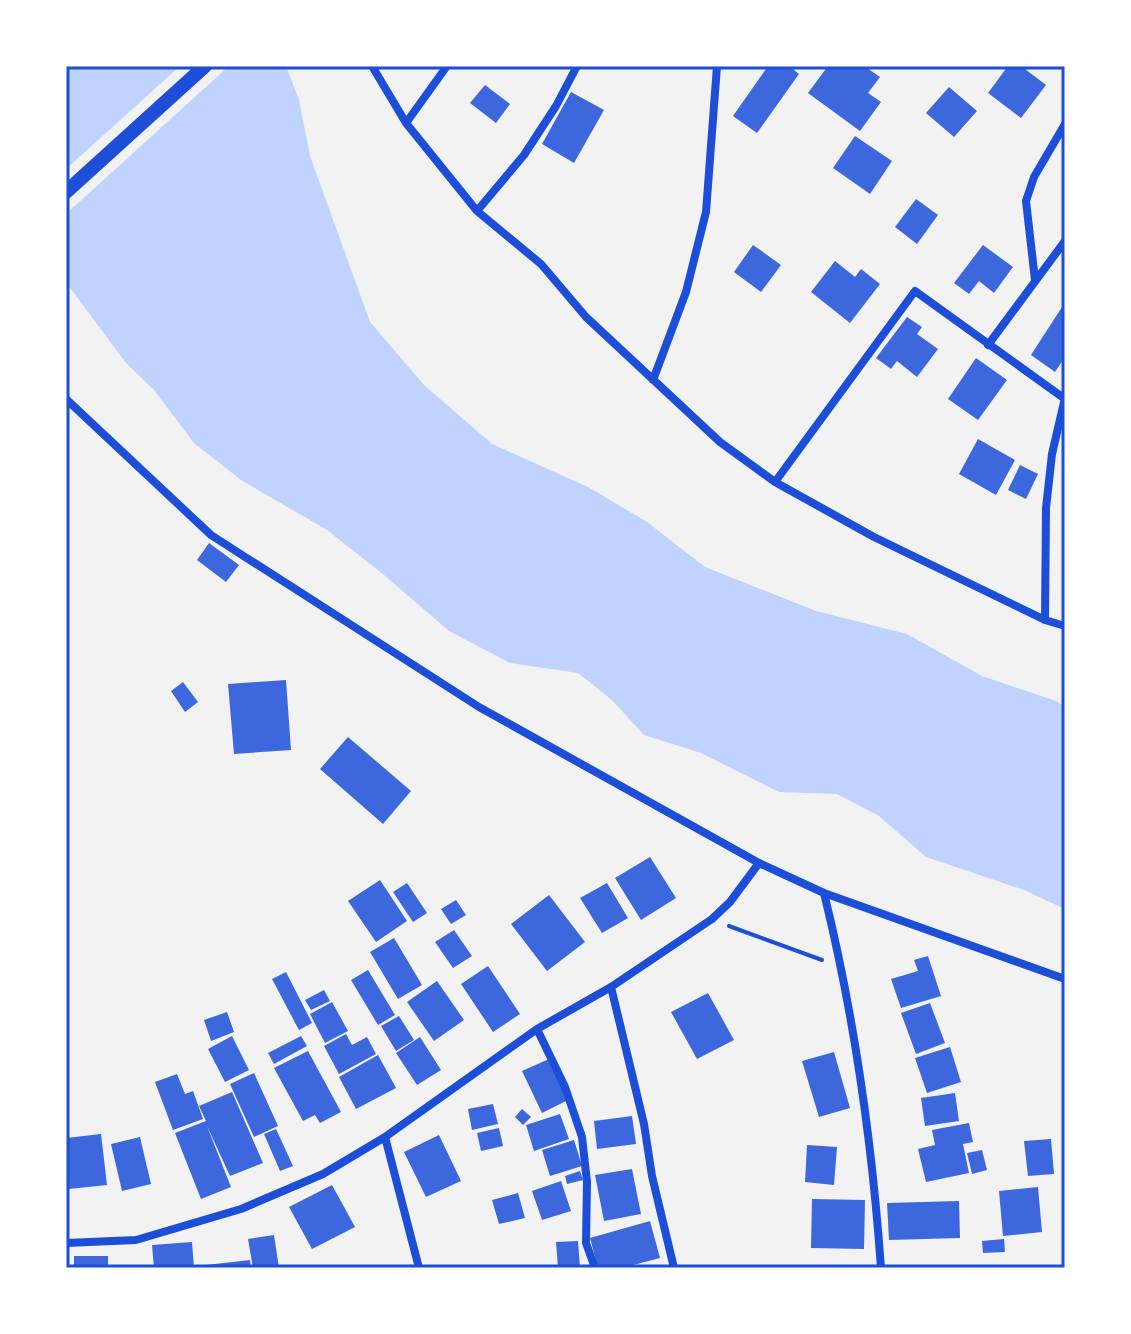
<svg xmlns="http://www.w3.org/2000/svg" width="1131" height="1334" viewBox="0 0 1131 1334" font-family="'Archivo Narrow',sans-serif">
<rect width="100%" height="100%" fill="#f2f2f2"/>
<path fill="#bfd3fe" d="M66 66H286L299 100 310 156 370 322 424 385 492 444 588 487 647 522 705 567 816 611 907 634 982 676 1056 701 1065 707V909L1024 890 926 857 879 816 837 794 779 792 701 753 644 735 612 700 578 673 510 663 449 631 384 575 327 530 241 480 194 443 154 390 126 363 68 285Z"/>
<path fill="#f2f2f2" d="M180 66H229L66 214V169Z"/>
<path fill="#3d67dc" d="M768 66H789L799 74 757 133 733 116Z
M828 66H864L880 77 868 93 881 102 860 131 808 93Z
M1008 66H1021L1046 85 1021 118 988 93Z
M485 85 510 104 496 123 470 103Z
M949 87 977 111 954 137 926 113Z
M571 92 604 110 574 163 542 144Z
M855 136 892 161 870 194 833 168Z
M916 199 938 215 917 244 895 227Z
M753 245 781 265 761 292 734 272Z
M983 245 1013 267 994 293 979 281 969 294 954 283Z
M835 261 855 277 861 269 880 284 850 323 811 292Z
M1062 307 1065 309V357L1055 372 1031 355Z
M907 317 922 327 917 334 938 349 917 377 897 361 891 369 876 358Z
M976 358 1007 380 978 420 948 399Z
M978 439 1015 460 996 495 959 474Z
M1020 465 1038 474 1026 499 1008 490Z
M209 543 239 565 226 582 197 560Z
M286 680 291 750 234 754 228 684Z
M183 682 198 702 185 712 171 691Z
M348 737 411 791 383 824 320 769Z
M650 857 676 898 641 920 615 878Z
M380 880 407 921 376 942 348 901Z
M407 883 427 913 413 922 393 892Z
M607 883 628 918 602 933 580 898Z
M549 895 585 942 547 971 511 924Z
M456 900 466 915 451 924 441 909Z
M454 930 472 956 453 968 435 942Z
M394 938 422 985 398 999 370 952Z
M928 956 941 996 901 1008 891 979 918 971 914 960Z
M488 966 520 1014 493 1032 461 984Z
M368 970 395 1015 378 1025 351 980Z
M286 972 312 1023 299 1030 272 979Z
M437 981 464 1020 434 1041 407 1002Z
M324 990 330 1001 311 1010 305 1000Z
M708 993 734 1040 697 1059 671 1012Z
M332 1002 348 1031 325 1043 310 1014Z
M930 1003 945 1043 916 1054 901 1013Z
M227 1012 234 1032 211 1041 204 1020Z
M399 1016 414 1040 396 1051 381 1026Z
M346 1034 352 1045 367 1037 376 1054 339 1074 324 1046Z
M232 1036 249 1070 225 1082 208 1049Z
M301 1036 307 1046 274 1064 268 1053Z
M420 1037 441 1070 417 1085 396 1053Z
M950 1047 961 1082 927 1093 915 1058Z
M308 1051 341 1112 320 1123 315 1115 303 1121 274 1068Z
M834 1052 850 1108 819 1117 802 1061Z
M378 1055 396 1088 356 1109 339 1077Z
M549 1059 568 1100 542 1113 522 1071Z
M254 1073 278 1126 254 1137 230 1084Z
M177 1074 185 1094 193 1091 203 1119 173 1130 155 1082Z
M232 1092 263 1163 230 1176 207 1126 231 1187 201 1199 175 1133 206 1121 199 1106Z
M955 1093 959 1121 925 1126 921 1098Z
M493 1104 498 1124 472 1130 468 1109Z
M522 1109 531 1117 523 1125 515 1117Z
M560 1114 569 1139 534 1151 526 1125Z
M632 1116 636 1144 597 1149 594 1121Z
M969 1123 973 1142 963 1144 969 1173 926 1182 918 1149 935 1145 932 1130Z
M499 1128 503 1146 481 1151 477 1133Z
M276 1129 293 1166 280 1171 264 1134Z
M101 1134 107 1185 69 1189 66 1138Z
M439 1135 461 1181 426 1197 404 1152Z
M140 1137 151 1184 122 1191 111 1144Z
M1051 1139 1054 1174 1028 1176 1024 1141Z
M574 1140 582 1166 550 1176 542 1150Z
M807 1145 837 1147 834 1185 805 1182Z
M982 1150 987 1170 972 1174 967 1153Z
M632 1169 641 1214 604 1221 595 1175Z
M580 1171 583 1180 567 1184 565 1176Z
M561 1181 571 1211 542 1220 532 1191Z
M332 1185 355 1227 312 1249 289 1207Z
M1038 1187 1042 1232 1003 1236 999 1191Z
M518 1193 525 1218 499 1224 492 1200Z
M812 1199 865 1200 864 1249 811 1248Z
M959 1201 960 1238 889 1240 887 1203Z
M650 1221 660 1258 622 1268H598L590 1238Z
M274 1235 279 1268H253L248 1239Z
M1004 1239 1005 1252 983 1253 982 1241Z
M578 1241 580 1268H558L556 1242Z
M192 1242 194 1268H154L152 1245Z
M74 1256H108V1268H74Z
M250 1260 251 1268H197V1266Z"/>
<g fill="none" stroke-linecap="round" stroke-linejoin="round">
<path stroke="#1d4ed8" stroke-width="4" d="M729 926 822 960"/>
<path stroke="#1d4ed8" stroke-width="8" d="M372 66 406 123 477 211 541 264 586 317 720 442 775 482 874 537 1045 620 1065 626
M406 123 447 66
M477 211 524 155 556 106 577 66
M1035 280 1026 201 1034 177 1065 124
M988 345 1065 241
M653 380 686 292 706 212 717 66
M66 399 211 535 479 707 759 863 824 893 1065 979
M775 482 915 291 1065 399
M1045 620 1046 508 1052 454 1065 398
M824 893C854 1015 872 1142 881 1268
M611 987 644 1124 652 1176 674 1268
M537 1029 565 1087 582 1137 587 1182 586 1243 595 1268
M385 1137 419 1268
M66 1243 136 1240 241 1209 323 1174 385 1137 537 1029 611 987 712 919 730 902 759 863"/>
<path stroke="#1d4ed8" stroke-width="14" d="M66 192 205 66"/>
</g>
<rect width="1131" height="1334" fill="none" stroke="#ffffff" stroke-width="136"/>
<rect x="68" y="68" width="995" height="1198" fill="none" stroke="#1d4ed8" stroke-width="3"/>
</svg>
